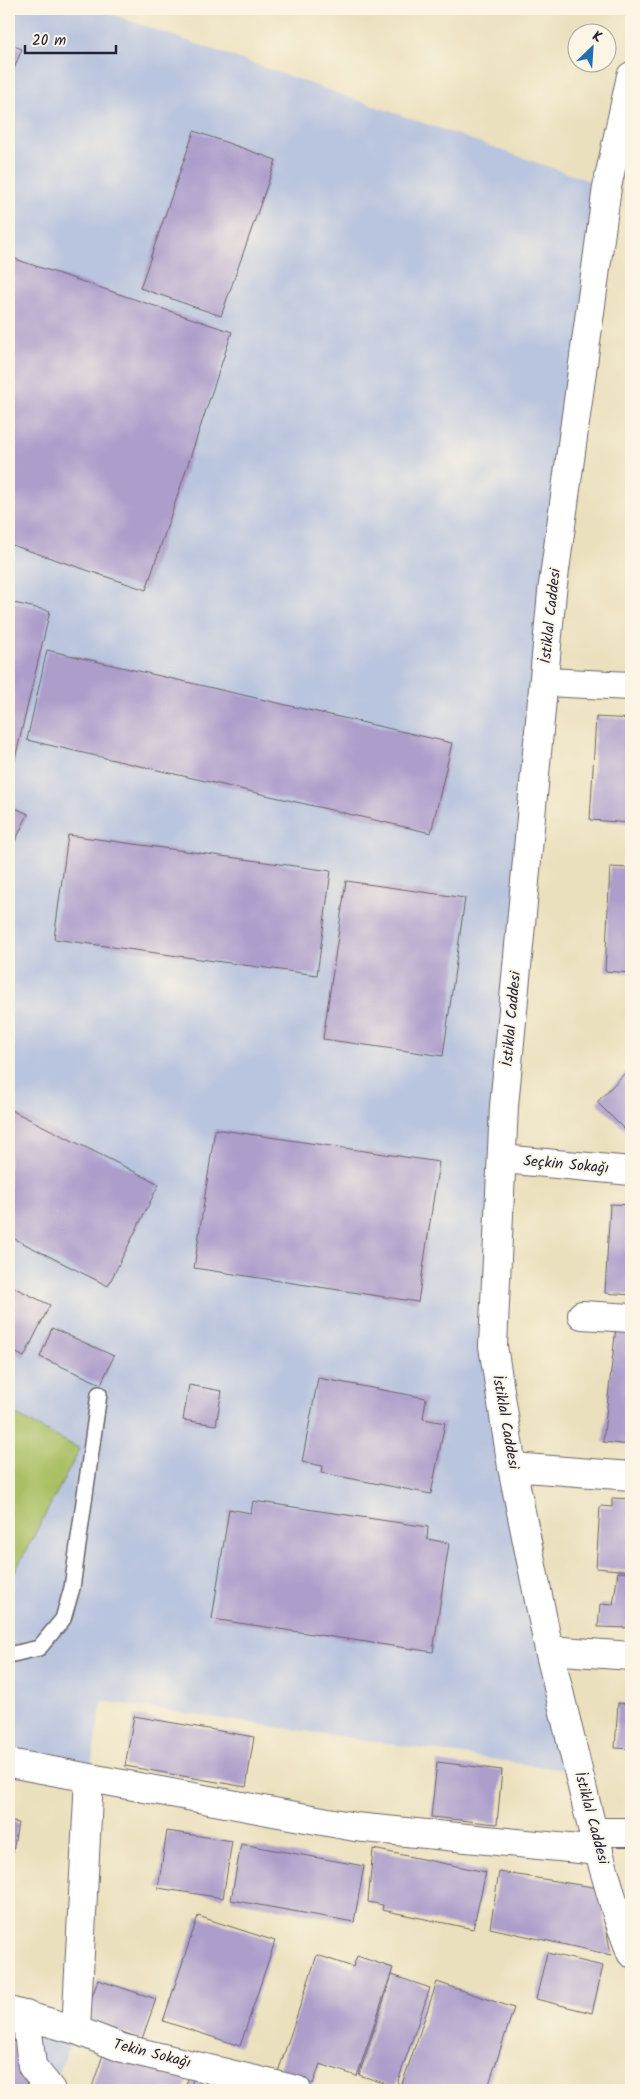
<svg xmlns="http://www.w3.org/2000/svg" width="640" height="2099" viewBox="0 0 640 2099" font-family="Kalam,sans-serif">
<rect width="100%" height="100%" fill="#fcf5e5"/>
<filter id="ink" filterUnits="userSpaceOnUse"><feTurbulence type="fractalNoise" baseFrequency=".02" numOctaves="2"/><feDisplacementMap in="SourceGraphic" scale="10" xChannelSelector="R" yChannelSelector="G"/><feConvolveMatrix kernelMatrix="1 2 1 2 8 2 1 2 1" color-interpolation-filters="sRGB"/></filter>
<filter id="wash" filterUnits="userSpaceOnUse"><feTurbulence type="fractalNoise" baseFrequency=".0096" numOctaves="4" result="noise"/><feDisplacementMap in="SourceGraphic" scale="20" xChannelSelector="R" yChannelSelector="G"/><feGaussianBlur stdDeviation="1.12" result="paint"/><feColorMatrix in="noise" values="0 0 0 0 0 0 0 0 0 0 0 0 0 0 0 0 0 1.4 0 .05"/><feComposite in="paint" operator="in"/></filter>
<g filter="url(#wash)">
<rect width="100%" height="100%" fill="#ebe0bd"/>
<path fill="#b9c4de" d="M9 9H96L607 187 552 592 493 1346 578 1772 102 1701 89 1778 9 1763Z
M9 2017 76 2030 52 2090H9Z"/>
<path fill="#a9bf64" stroke="#667050" d="M9 1411 80 1449 9 1582Z"/>
<g id="blocks">
<path fill="#ac9dcb" d="M9 44 22 49 9 81Z
M194 131 276 160 221 316 140 288Z
M9 257 232 332 146 590 9 544Z
M9 602 50 611 13 767 9 766Z
M47 650 452 743 431 833 27 740Z
M596 717 631 719V823L590 820Z
M9 805 28 814 9 854Z
M68 835 331 871 317 975 54 939Z
M610 867 631 868V973L605 971Z
M346 881 465 898 443 1056 323 1039Z
M631 1067V1136L597 1102Z
M9 1109 159 1184 108 1286 9 1236Z
M215 1129 439 1162 418 1302 194 1268Z
M610 1204 631 1205V1295L605 1293Z
M9 1285 50 1305 24 1357 9 1349Z
M616 1327 631 1328V1445L603 1442Z
M52 1328 114 1356 101 1384 40 1357Z
M318 1378 426 1398 423 1419 445 1423 431 1494 322 1473 323 1466 302 1462Z
M189 1385 222 1391 216 1425 183 1420Z
M612 1498 631 1499V1571L596 1568 600 1506 612 1507Z
M253 1501 428 1527 427 1539 449 1543 433 1652 212 1619 229 1509 251 1513Z
M618 1572 631 1573V1628L598 1627 600 1604 613 1605Z
M618 1703 631 1704V1749L615 1748Z
M134 1716 254 1737 246 1787 125 1766Z
M437 1762 502 1770 497 1824 431 1817Z
M9 1821 18 1823 13 1852 9 1851Z
M167 1831 232 1841 223 1898 158 1888Z
M241 1844 364 1866 354 1922 231 1900Z
M373 1849 486 1872 473 1929 382 1910 383 1905 368 1902Z
M499 1872 599 1888 611 1955 490 1928Z
M198 1916 275 1941 240 2046 163 2021Z
M547 1953 603 1966 592 2013 536 1999Z
M317 1955 353 1967 357 1956 393 1968 357 2076 320 2064 313 2084 278 2072Z
M392 1975 430 1988 396 2087 359 2075Z
M98 1980 156 1999 142 2039 84 2019Z
M437 1982 514 2008 487 2090H400Z
M21 2023 28 2090H9V2024Z
M107 2043 190 2073 184 2090H91Z
M198 2068 239 2083 236 2090H189Z"/>
</g>
</g>
<g filter="url(#ink)">
<use href="#blocks" fill-opacity="0" stroke="#686468" stroke-width="1"/>
<g fill="none" stroke-linecap="round" stroke-linejoin="round">
<defs>
<path id="service" d="M9 1653 13 1654 39 1648 63 1619 72 1588 99 1394"/>
<path id="minor" d="M544 682 631 686
M502 1159 631 1171
M582 1315 631 1318
M512 1467 631 1476
M549 1650 631 1656
M9 1763 355 1827 599 1851
M593 1832H631
M9 2011 76 2030 122 2048 297 2090
M26 2015 32 2066 51 2090
M76 2030 89 1778"/>
<path id="tertiary" d="M631 76 607 187 552 592 504 1106 493 1346 512 1467 549 1650 593 1832 618 1918 631 1953"/>
</defs>
<use href="#service" stroke="#686468" stroke-width="18"/>
<use href="#minor" stroke="#686468" stroke-width="30"/>
<use href="#tertiary" stroke="#686468" stroke-width="30"/>
<use href="#service" stroke="#fff" stroke-width="15"/>
<use href="#minor" stroke="#fff" stroke-width="28"/>
<use href="#tertiary" stroke="#fff" stroke-width="28"/>
</g>
</g>
<g text-anchor="middle" dominant-baseline="central" stroke-width="4" stroke-linejoin="round" paint-order="stroke">
<g font-size="15" fill="#22223b" stroke="#fcf5e5">
<text transform="translate(551 616) rotate(-84)">İstiklal Caddesi</text>
<text transform="translate(512 1019) rotate(-85)">İstiklal Caddesi</text>
<text transform="translate(566 1165) rotate(5)">Seçkin Sokağı</text>
<text transform="translate(505 1422) rotate(80)">İstiklal Caddesi</text>
<text transform="translate(591 1818) rotate(75)">İstiklal Caddesi</text>
<text transform="translate(152 2054) rotate(14)">Tekin Sokağı</text>
</g>
</g>
<rect width="640" height="2099" fill="none" stroke="#fcf5e5" stroke-width="30"/>
<g transform="translate(592 48) rotate(25)"><circle r="24" fill="#fcf5e5" stroke="#a5a1a1"/>
<path d="M0-4L9 19L0 12L-9 19Z" fill="#1f6fb2"/>
<text y="-8" font-size="14" font-weight="bold" text-anchor="middle" fill="#22223b">K</text>
</g>
<path d="M25 45v8h91v-8" fill="none" stroke="#22223b" stroke-width="2.5"/>
<text x="32" y="45" font-size="15" fill="#22223b" stroke="#fcf5e5" stroke-width="4" paint-order="stroke">20 m</text>
</svg>
